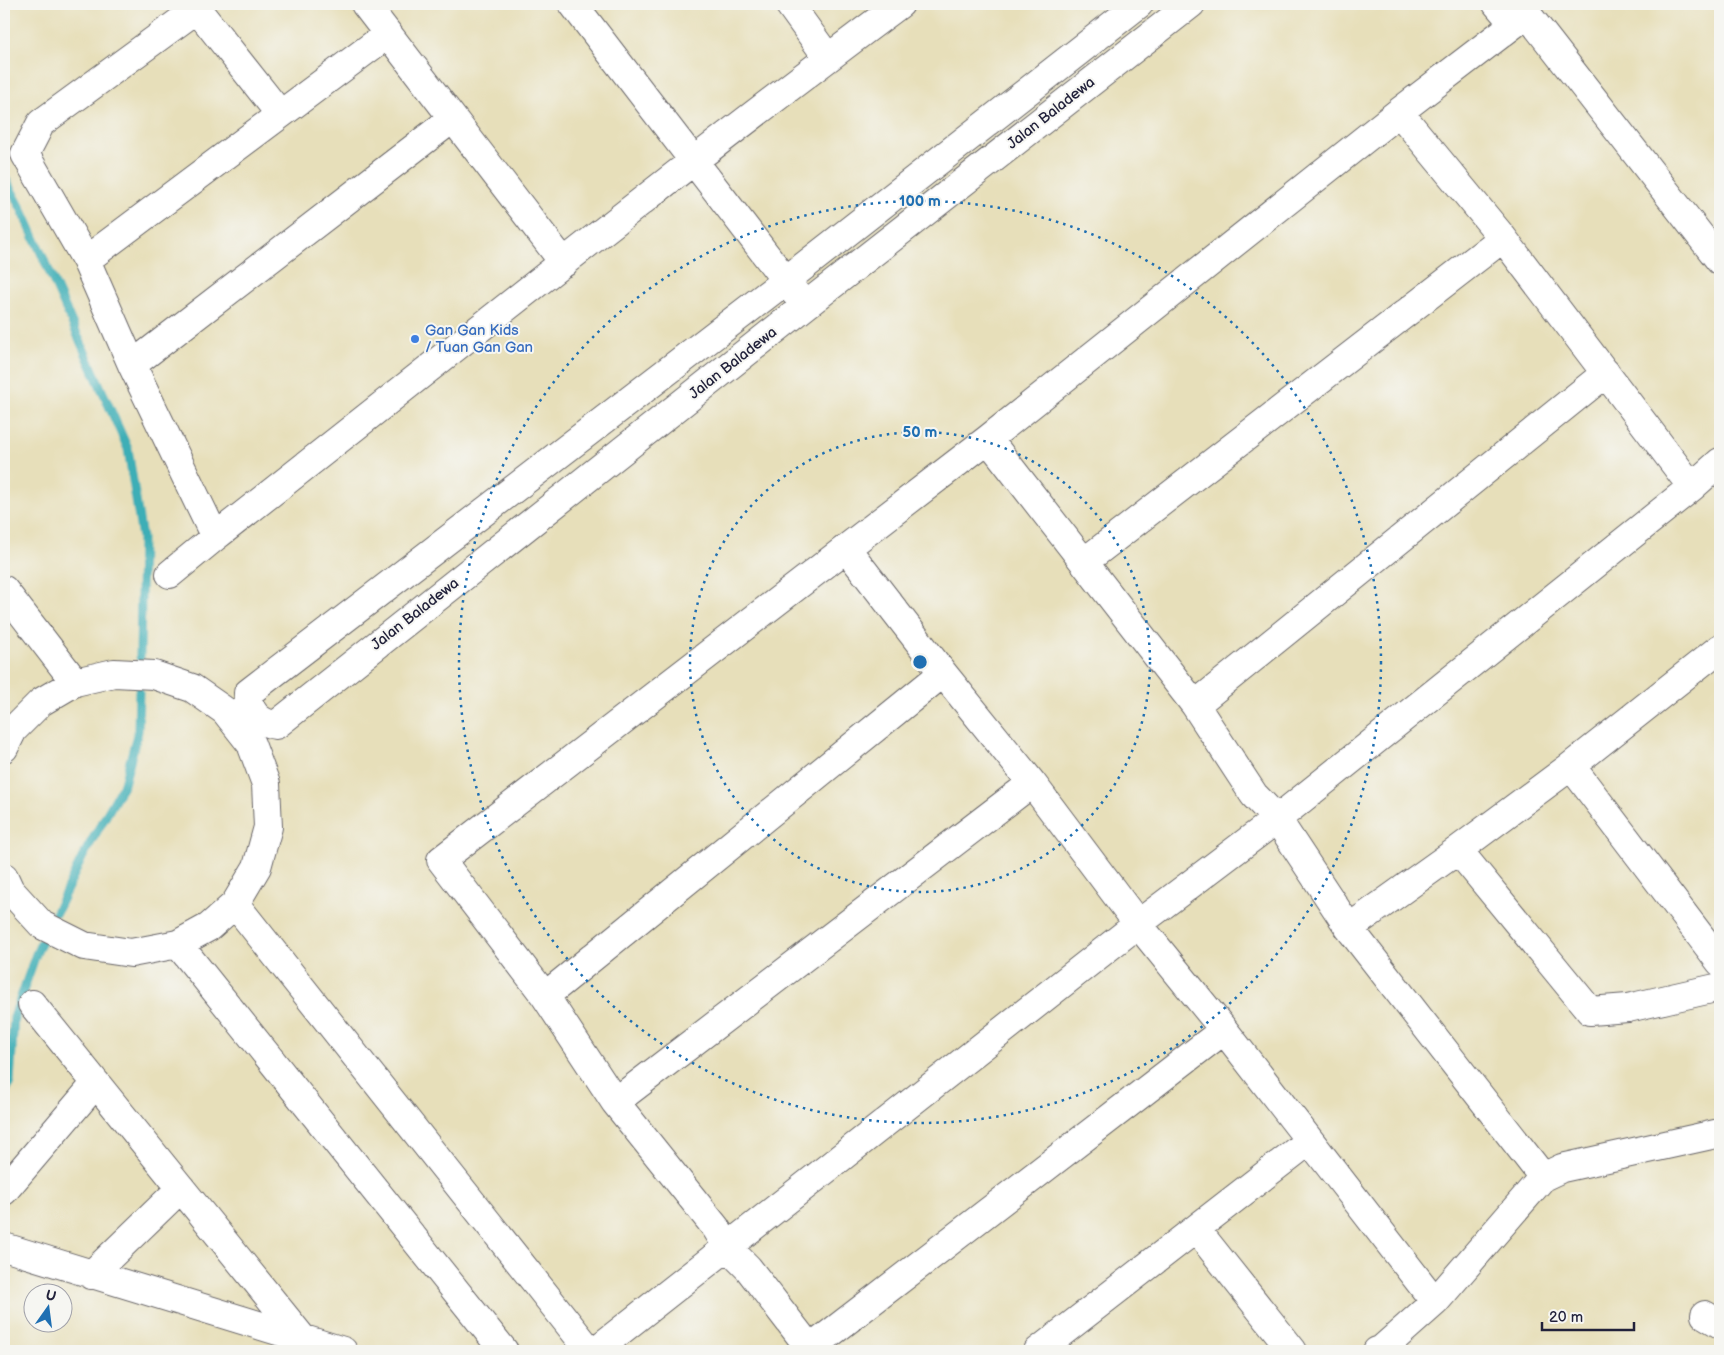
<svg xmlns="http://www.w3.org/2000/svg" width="1724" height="1355" viewBox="0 0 1724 1355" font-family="'Balsamiq Sans',sans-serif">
<rect width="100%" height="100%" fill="#f6f6f2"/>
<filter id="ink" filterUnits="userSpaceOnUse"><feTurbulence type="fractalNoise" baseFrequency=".02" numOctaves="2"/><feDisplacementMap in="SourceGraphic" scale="10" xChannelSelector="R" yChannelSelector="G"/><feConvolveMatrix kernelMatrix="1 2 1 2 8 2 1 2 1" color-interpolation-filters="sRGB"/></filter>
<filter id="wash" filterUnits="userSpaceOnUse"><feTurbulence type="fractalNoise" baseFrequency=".0096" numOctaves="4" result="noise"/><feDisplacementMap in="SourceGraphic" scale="20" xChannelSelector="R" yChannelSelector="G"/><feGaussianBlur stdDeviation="1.12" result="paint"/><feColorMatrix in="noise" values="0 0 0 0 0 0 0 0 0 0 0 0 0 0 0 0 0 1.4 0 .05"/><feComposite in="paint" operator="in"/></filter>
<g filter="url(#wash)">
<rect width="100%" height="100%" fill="#e7dfba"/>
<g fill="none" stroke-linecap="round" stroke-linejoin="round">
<path stroke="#3daeb6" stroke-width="9" d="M4 176 22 210 128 449 142 538 140 657
M56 912 83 856 124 784 138 731 139 691
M4 1095 10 1082 14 1017 36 954 41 943"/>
</g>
</g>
<g filter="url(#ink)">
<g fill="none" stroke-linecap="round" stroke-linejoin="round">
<defs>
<path id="minor" d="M193 4 280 114
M365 4 564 263
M573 4 796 294
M789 4 828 58
M1139 4 785 281 248 693C248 711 259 723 276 725L805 306 1191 4
M1521 6 1720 261
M197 9 41 123 25 154 86 260 132 365 215 537
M1399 112 1503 238 1692 487
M86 260 388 34
M132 365 452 119
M988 439 1195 705 1254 795 1277 819 1349 928 1543 1177
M846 548 943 673 1032 783 1138 924 1224 1030 1435 1302
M1084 562 1503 238
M170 574 215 537C443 358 668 177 900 4
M4 590 75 682
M1195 705 1606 373
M4 748 13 730 41 702 75 682 114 673 154 675 192 688 225 711 251 744 266 784 268 827 257 867 235 904 209 927 178 944 131 953 84 946 42 925 10 890 4 877
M1571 766 1720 962
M1458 850 1590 1011 1628 1008 1720 987
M235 904 590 1351
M1349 928 1458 850 1571 766 1720 648
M178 944 504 1351
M545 996 943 673
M32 1004 303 1339
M615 1102 1032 783
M4 1191 96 1083
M1196 1229 1293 1351
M4 1247 343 1351
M91 1275 181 1188
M1705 1315 1720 1324
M810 1349 1224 1030
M595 1351 1138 924 1277 819 1692 487 1720 462
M812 1351 748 1268 728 1248 716 1228 615 1102 545 996 441 860 988 439 1399 112 1514 24 1497 4
M1038 1351 1309 1141
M1377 1351 1381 1350 1435 1302 1543 1177 1562 1168 1720 1133"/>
</defs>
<use href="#minor" stroke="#676467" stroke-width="30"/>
<use href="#minor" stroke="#fff" stroke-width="28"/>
</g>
</g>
<g fill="none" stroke="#1f6fb2" stroke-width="2.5" stroke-dasharray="2.5 5">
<circle cx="920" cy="662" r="230"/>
<circle cx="920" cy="662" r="461"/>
</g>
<circle fill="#3f7fe0" stroke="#f6f6f2" stroke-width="2" cx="415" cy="339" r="5"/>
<g text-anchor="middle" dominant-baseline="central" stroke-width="4" stroke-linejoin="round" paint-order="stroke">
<g font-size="15" fill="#22223b" stroke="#f6f6f2">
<text transform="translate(1051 113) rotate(-38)">Jalan Baladewa</text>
<text transform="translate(733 363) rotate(-38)">Jalan Baladewa</text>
<text transform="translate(415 614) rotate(-38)">Jalan Baladewa</text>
</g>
<g font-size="15" fill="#366cbe" stroke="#f6f6f2" text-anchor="start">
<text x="425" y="330">Gan Gan Kids<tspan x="425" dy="17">/ Tuan Gan Gan</tspan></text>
</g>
</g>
<circle cx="920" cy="662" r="8" fill="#1f6fb2" stroke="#f6f6f2" stroke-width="2.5"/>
<g font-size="15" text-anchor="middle" font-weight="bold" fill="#1f6fb2" stroke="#f6f6f2" stroke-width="4" stroke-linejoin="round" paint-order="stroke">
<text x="920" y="206">100 m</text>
<text x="920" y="437">50 m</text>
</g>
<rect width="1724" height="1355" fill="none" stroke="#f6f6f2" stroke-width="20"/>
<g transform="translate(48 1308) rotate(14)"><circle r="24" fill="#f6f6f2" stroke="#a1a1a9"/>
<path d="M0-4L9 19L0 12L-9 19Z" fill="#1f6fb2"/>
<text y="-8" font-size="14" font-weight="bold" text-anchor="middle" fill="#22223b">U</text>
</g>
<path d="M1542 1322v8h92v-8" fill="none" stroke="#22223b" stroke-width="2.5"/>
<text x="1549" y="1322" font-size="15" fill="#22223b" stroke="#f6f6f2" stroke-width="4" paint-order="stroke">20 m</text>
</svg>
